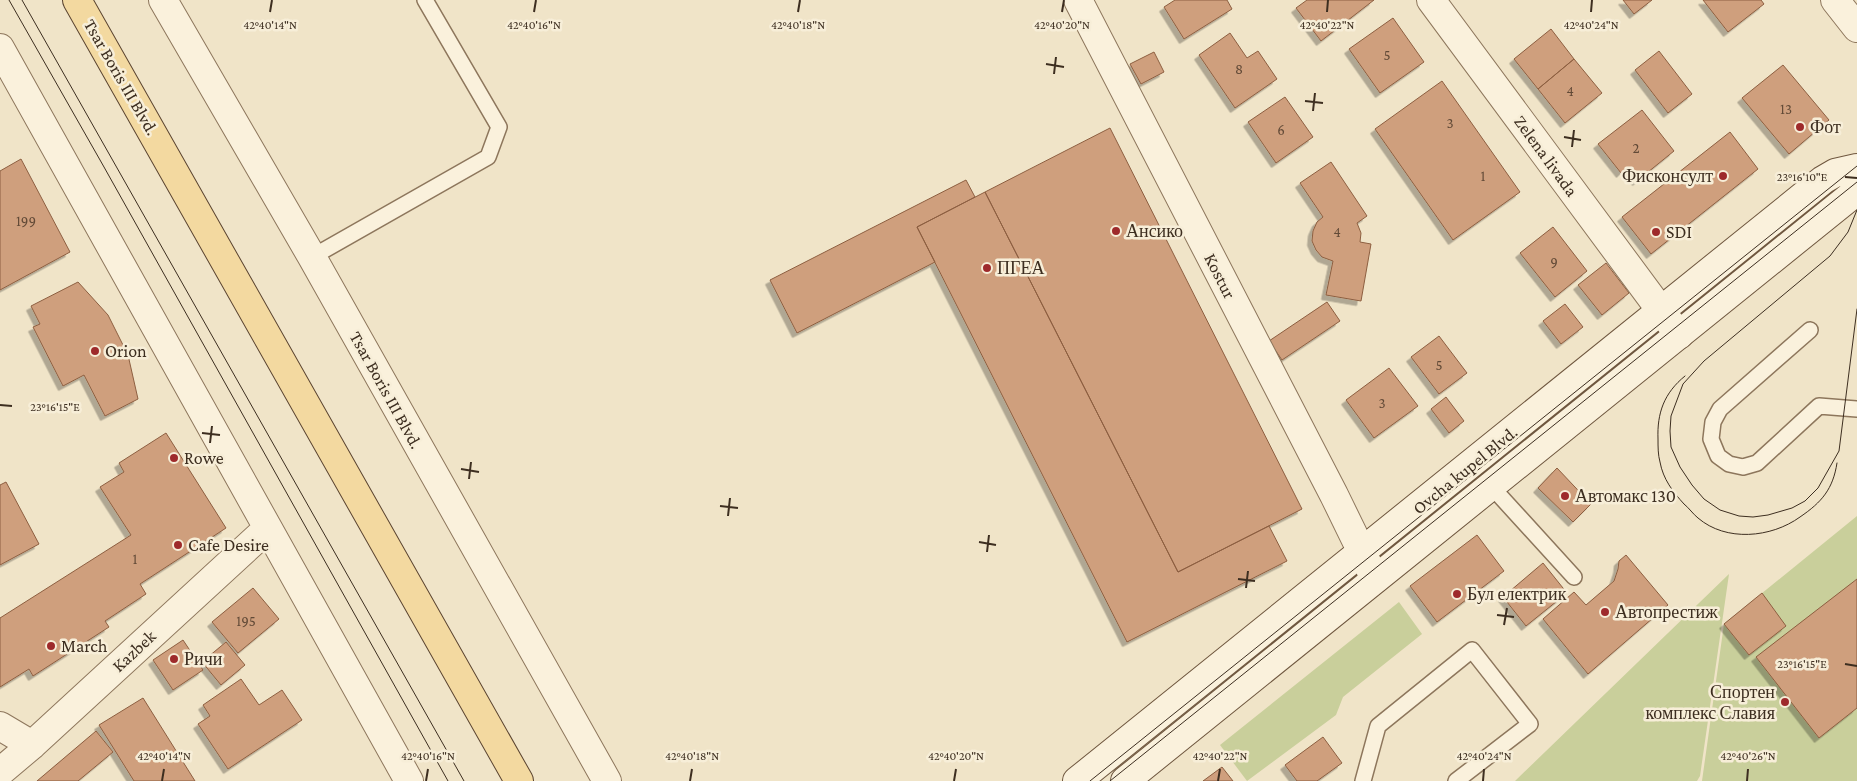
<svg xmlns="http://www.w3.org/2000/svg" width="1857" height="781" viewBox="0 0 1857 781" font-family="'Crimson Pro',serif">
<defs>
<filter id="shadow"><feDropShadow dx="-4.5" dy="4.5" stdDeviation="0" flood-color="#0004"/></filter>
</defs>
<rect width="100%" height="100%" fill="#f0e4c8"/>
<path fill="#c9cf9b" d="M1857 516V781H1702L1724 624Z
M1729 574 1700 776 1697 781H1515Z
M1399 602 1422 634 1343 697 1336 715 1247 781 1220 745Z"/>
<path fill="#cf9f7d" stroke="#8d5f41" filter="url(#shadow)" d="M1175 0H1227L1232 9 1184 39 1164 7Z
M1307 0H1374L1321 41 1296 8Z
M1623 0H1652L1634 14Z
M1703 0H1761L1764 4 1728 32Z
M1393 18 1424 62 1380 93 1349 49Z
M1551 29 1574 59 1538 89 1514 59Z
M1230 33 1247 58 1258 51 1277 79 1235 108 1199 55Z
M1659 51 1692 94 1668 113 1635 70Z
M1154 52 1164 72 1141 84 1130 64Z
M1574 59 1602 93 1565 123 1538 89Z
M1783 65 1829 120 1789 154 1742 98Z
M1442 81 1520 192 1453 240 1375 129Z
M1285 97 1313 137 1276 163 1248 122Z
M1642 110 1674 151 1637 181 1626 168 1621 173 1598 144Z
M1110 128 1302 509 1178 572 985 192Z
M1730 132 1758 169 1651 254 1622 217Z
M21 159 70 252 0 290V171Z
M1331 162 1367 216 1357 223 1361 233 1360 242 1371 244 1361 301 1326 295 1333 261 1322 257 1316 250 1312 241 1313 231 1317 222 1323 217 1300 183Z
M966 180 975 197 917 227 935 262 797 333 770 280Z
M985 192 1178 572 1269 526 1287 561 1127 642 917 227Z
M1553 227 1587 271 1555 297 1520 253Z
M1606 263 1629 293 1602 315 1578 285Z
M78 282 108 315 128 355 138 399 105 416 84 375 63 386 33 327 40 324 31 306Z
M1327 302 1340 321 1282 360 1269 341Z
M1565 304 1583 327 1561 344 1543 321Z
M1439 336 1467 373 1439 394 1411 357Z
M1389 368 1418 406 1374 438 1346 400Z
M1446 397 1464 421 1449 433 1431 409Z
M166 433 226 528 140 584 146 594 105 621 109 627 33 676 29 669 0 687V618L131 535 100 487 124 472 119 463Z
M1557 468 1591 504 1573 522 1538 488Z
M6 482 39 544 0 565V485Z
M1477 535 1504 571 1437 622 1410 586Z
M1626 555 1668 605 1588 674 1543 619 1574 592 1586 605 1614 581 1618 569 1619 561Z
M1543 563 1567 593 1526 626 1503 597Z
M1857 579V708L1819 738 1756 657Z
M253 588 279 619 238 653 212 622Z
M1762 593 1786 626 1749 655 1724 624Z
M183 640 203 670 173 690 153 660Z
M226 642 245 665 221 685 202 662Z
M241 679 259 705 282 690 302 720 228 769 198 724 210 716 203 705Z
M143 698 195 781H134L99 725Z
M96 731 113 752 78 781H37Z
M1323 737 1342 763 1317 781H1297L1285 765Z
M1222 767 1233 781H1203Z"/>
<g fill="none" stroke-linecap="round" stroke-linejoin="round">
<defs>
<path id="service" d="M312 257 488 157 499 127 425 0
M1810 330 1720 409 1713 422 1711 439 1718 456 1729 464 1743 467 1757 463 1819 406 1857 409
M1491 486 1574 577
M1363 781 1378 726 1472 650 1530 724 1456 781"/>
<path id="minor" d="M163 0 312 257 607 781
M1078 0 1334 495 1375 579
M1431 0 1679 335
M1835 0 1857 28
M0 48 409 781
M0 726 32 745
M0 772 32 745 267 529"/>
<path id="secondary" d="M1077 781 1823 180 1835 173 1857 168
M1125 781 1857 191"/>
<path id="primary" d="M77 0 519 781"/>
</defs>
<use href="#service" stroke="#8d765c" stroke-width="18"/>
<use href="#minor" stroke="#8d765c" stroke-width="30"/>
<use href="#secondary" stroke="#6f573f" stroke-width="30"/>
<use href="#primary" stroke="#5b4430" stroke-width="30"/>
<use href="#service" stroke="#faf1dc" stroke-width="15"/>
<use href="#minor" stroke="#faf1dc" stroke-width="28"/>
<use href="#secondary" stroke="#faf1dc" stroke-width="28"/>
<use href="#primary" stroke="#f3d9a0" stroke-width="28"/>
<path stroke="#3d2e20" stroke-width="1" d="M9 0 104 167 448 781
M22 0 464 781
M1857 210 1848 232 1830 256 1704 361 1683 384 1671 416 1670 431 1671 447 1680 467 1692 485 1704 499 1720 510 1739 516 1753 517 1768 515 1792 508 1805 501 1818 488 1839 451 1857 309
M1685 376C1664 393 1657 413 1658 439 1658 447 1658 455 1660 462 1663 479 1673 492 1684 504 1689 508 1693 514 1698 518 1726 542 1771 538 1800 517 1822 502 1833 489 1837 463
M1090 781 1857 166
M1110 781 1857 182"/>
</g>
<path fill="none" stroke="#3d2e20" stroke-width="2" d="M270 12 272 0M534 12 536 0M798 12 800 0M1062 12 1064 0M1327 12 1328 0M1591 12 1592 0M1046 64 1064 67M1054 74 1056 57M1305 101 1323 103M1313 111 1315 93M1564 137 1581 140M1572 147 1574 130M1845 177 1857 178M0 405 12 406M202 433 220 435M210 443 212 426M461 469 479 472M469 479 471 462M720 506 738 508M728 516 730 498M979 542 996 545M987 552 989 535M1238 579 1255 581M1246 588 1248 571M1497 615 1514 617M1504 625 1507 608M1845 664 1857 666M162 781 164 769M426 781 428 769M690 781 692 769M954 781 956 769M1218 781 1220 769M1483 781 1484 769M1747 781 1748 769"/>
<g fill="#9e2a2b" stroke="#f7eed8" stroke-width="2">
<circle cx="1800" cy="127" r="5"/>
<circle cx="1723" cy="176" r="5"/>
<circle cx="1116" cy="231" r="5"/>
<circle cx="1656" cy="232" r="5"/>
<circle cx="987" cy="268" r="5"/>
<circle cx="95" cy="351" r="5"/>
<circle cx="174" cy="458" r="5"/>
<circle cx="1565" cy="496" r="5"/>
<circle cx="178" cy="545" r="5"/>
<circle cx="1457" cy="594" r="5"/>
<circle cx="1605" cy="612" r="5"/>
<circle cx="51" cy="646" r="5"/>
<circle cx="174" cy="659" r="5"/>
<circle cx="1785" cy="702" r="5"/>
</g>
<g text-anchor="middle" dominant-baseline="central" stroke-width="5" stroke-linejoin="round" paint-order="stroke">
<g font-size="15" fill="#624a37">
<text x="1387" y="55">5</text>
<text x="1239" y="69">8</text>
<text x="1570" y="91">4</text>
<text x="1786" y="109">13</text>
<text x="1450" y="123">3</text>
<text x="1281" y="130">6</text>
<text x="1636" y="148">2</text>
<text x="1483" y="176">1</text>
<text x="26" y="221">199</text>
<text x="1337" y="232">4</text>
<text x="1554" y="262">9</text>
<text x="1439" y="365">5</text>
<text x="1382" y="403">3</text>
<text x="135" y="559">1</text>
<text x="246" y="621">195</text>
</g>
<g font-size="18" fill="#3d2e20" stroke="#f7eed8">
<text transform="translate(121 77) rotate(60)">Tsar Boris III Blvd.</text>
<text transform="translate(1546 156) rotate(54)">Zelena livada</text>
<text transform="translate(1220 276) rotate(63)">Kostur</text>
<text transform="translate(386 390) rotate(61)">Tsar Boris III Blvd.</text>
<text transform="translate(1465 470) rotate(-39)">Ovcha kupel Blvd.</text>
<text transform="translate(134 651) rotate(-43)">Kazbek</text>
</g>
<g font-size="18" fill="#3d2e20" stroke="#f7eed8" text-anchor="start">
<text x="1810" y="127">Фот</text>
<text x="1713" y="176" text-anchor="end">Фисконсулт</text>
<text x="1126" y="231">Ансико</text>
<text x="1666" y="232">SDI</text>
<text x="997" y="268">ПГЕА</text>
<text x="105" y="351">Orion</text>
<text x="184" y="458">Rowe</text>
<text x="1575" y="496">Автомакс 130</text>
<text x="188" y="545">Cafe Desire</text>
<text x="1467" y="594">Бул електрик</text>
<text x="1615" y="612">Автопрестиж</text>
<text x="61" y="646">March</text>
<text x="184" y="659">Ричи</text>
<text x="1775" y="692" text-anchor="end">Спортен<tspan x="1775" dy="21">комплекс Славия</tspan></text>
</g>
</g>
<g font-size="12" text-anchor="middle" fill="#3d2e20" stroke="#f7eed8" stroke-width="5" stroke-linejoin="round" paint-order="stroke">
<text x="270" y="29">42°40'14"N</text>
<text x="534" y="29">42°40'16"N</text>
<text x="798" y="29">42°40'18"N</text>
<text x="1062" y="29">42°40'20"N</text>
<text x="1327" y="29">42°40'22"N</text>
<text x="1591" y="29">42°40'24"N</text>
<text x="1802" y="181">23°16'10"E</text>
<text x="55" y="411">23°16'15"E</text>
<text x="1802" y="668">23°16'15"E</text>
<text x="164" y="760">42°40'14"N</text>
<text x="428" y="760">42°40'16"N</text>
<text x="692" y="760">42°40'18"N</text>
<text x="956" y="760">42°40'20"N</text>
<text x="1220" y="760">42°40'22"N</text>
<text x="1484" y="760">42°40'24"N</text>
<text x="1748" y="760">42°40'26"N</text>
</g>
</svg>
